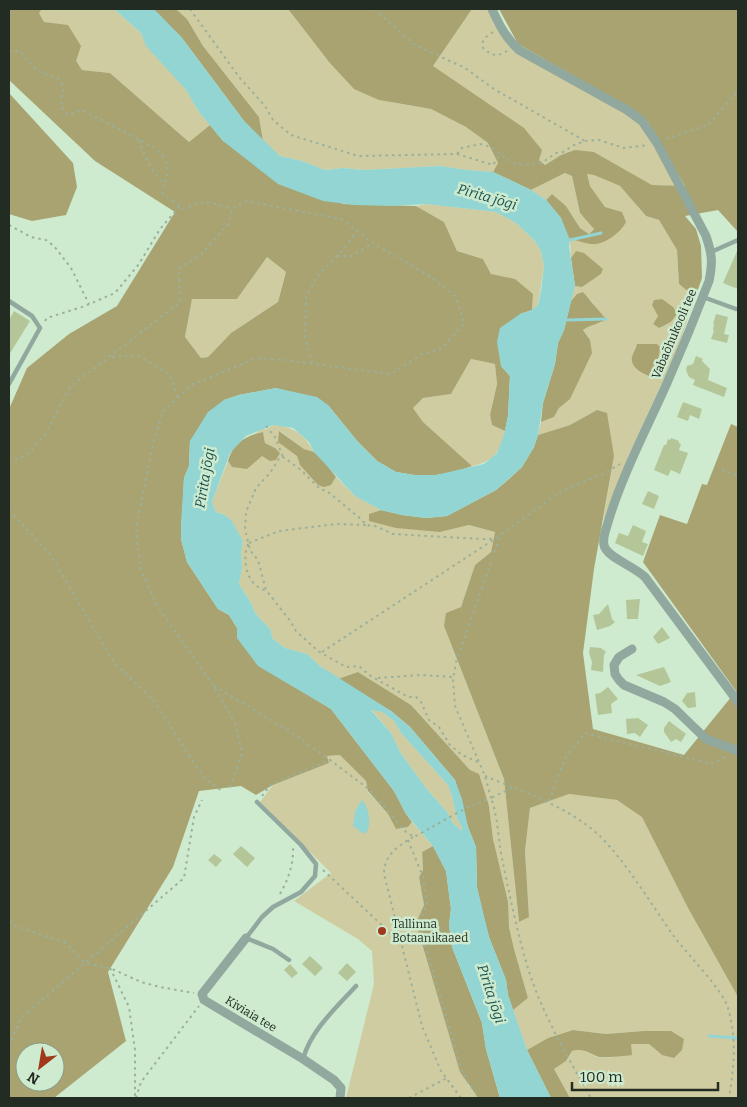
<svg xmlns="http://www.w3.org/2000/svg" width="747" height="1107" viewBox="0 0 747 1107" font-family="Bitter,serif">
<rect width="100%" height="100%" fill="#ceeacf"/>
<path fill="#d0cca1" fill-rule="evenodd" d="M42 9H114L141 33 147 46 186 90 199 112 210 125 189 142 110 73 82 70 44 22 39 13Z
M176 9H288L329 62 379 100 431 109 466 127 488 143 498 163 493 172 467 170 440 166 364 170 343 168 325 170 302 161 280 156 263 141 259 117 203 46 187 19Z
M472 9H488L494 24 503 37 623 112 639 124 650 138 676 186 652 185 594 152 561 155 545 165 539 160 433 66Z
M565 173 572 176 580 213 594 228 589 234 580 228 566 206 552 194 546 200 531 190Z
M586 174 594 175 620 186 646 216 659 220 677 250 679 284 691 294 696 295 682 336 662 383 628 457 603 522 614 456 597 410 570 425 538 435 541 422 554 417 559 408 570 398 591 353 590 340 583 330 591 324 601 323C598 308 593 297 577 294L571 301 575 286 582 287 601 274 576 251 571 258 570 241 568 238 596 244 621 212 605 207 590 186ZM662 299 675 318 667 325 659 328 653 324 658 316 653 305 655 300ZM637 344H657L659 356 649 375 632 357Z
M426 204 496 212 516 223 534 240 541 251 544 266 538 305 532 310 533 294 491 274 483 259 457 251 444 222 416 206Z
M267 257 286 272 278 302 231 333 208 357 201 358 185 337 192 298 237 299Z
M471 359 495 364 497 384 490 415 492 425 505 431C501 452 493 462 472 466L423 422 413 408 423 398 451 394Z
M273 425C293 426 305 435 314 452L304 449 280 431 297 456 300 465 331 485 336 477 355 496 381 510 369 514 440 532 469 525 495 532 491 552 475 565 461 607 444 626 504 779 519 922 529 916 525 851 530 808 569 794 617 800 642 816 688 908 738 997V1098H570L554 1069 566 1061 572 1051C588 1047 590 1057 602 1058 609 1058 618 1056 626 1056L631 1044H649L662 1055 643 1031 606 1034 573 1030 548 1038 527 1050 513 1010 528 998 514 949 509 927 493 839 489 806 470 770 411 705 358 672 338 679 320 666 307 654 285 648 273 639 270 629 255 613 251 603 239 584 242 568 241 552 243 541 225 515 216 512 212 502 228 461 232 467 262 455 275 448 265 443 263 432 256 433 261 429H267Z
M371 709 382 712 394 721 401 733 448 785 452 796 457 819 462 827V831L453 823 447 812 426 788 400 752 391 733Z
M341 755 366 781 368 792 388 814 396 829 408 827 412 822 433 846 422 852 423 870 419 877 424 905 416 923 468 1085 478 1098H346L374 984 372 951 358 939 294 901 331 873 260 802 273 785 329 763 327 756Z"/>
<path fill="#a9a372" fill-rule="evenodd" d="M9 9H42L39 13 44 22 68 25 81 46 76 61 82 70 110 73 189 142 210 125 223 141 343 204 416 206 444 222 457 251 483 259 491 274 515 279 533 294 532 310 520 314 501 366 510 376 508 416 505 431 492 425 490 415 497 384 495 364 471 359 451 394 423 398 413 408 423 422 472 466 455 472 436 475H414L396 472 377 461 358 442 328 405 276 388 239 395 224 400 190 441 189 466 184 478 181 539 187 562 218 609 229 615 237 628V638L297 688 331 709 394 791 406 814 412 822 408 827 396 829 388 814 368 791 366 781 340 755 327 756 329 763 273 785 256 795 241 786 199 791 173 867 108 972 126 1041 54 1098H9V409L27 368 69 334 117 306 175 212 95 161 9 80ZM267 257 286 272 278 302 231 333 208 357 201 358 185 337 192 299H237ZM25 1052H55V1082H25Z
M153 9H176L187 19 203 46 259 117 263 141 244 121 182 38Z
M288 9H472L433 66 524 128 542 150 539 160 545 165 561 155 575 150 594 152 652 185 685 186 648 122 634 110 518 44 499 9H738V232L718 210 685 216 696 229 701 246 702 278 696 295 691 294 679 284 677 250 659 220 646 216 620 186 594 175 587 174 590 186 605 207 622 212 626 222C621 232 608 242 596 244 589 245 576 240 568 238L561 218 546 200 552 194 566 206 580 228 589 234 594 229 580 213 572 176 565 173 531 190 493 172 498 163 488 143 466 127 431 109 379 100 354 89 329 62Z
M9 93 73 163 77 187 66 215 32 221 9 214Z
M576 251 584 253 603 269 601 274 582 287 575 286 571 258Z
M583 292 606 319C598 325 593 323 583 330L590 340 592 353 570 399 559 408 554 417 541 422 543 403 555 364 558 343 564 330 571 301 577 294Z
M662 299 673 307 677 313C674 321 667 325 659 328L653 324 658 316 652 305 654 300Z
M637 344H657L660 347 659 356 649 376C641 373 630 367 632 357 633 353 636 348 637 344Z
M597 410 607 413 614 456 594 569 583 653 593 729 684 755 736 691 643 562 660 515 687 524 702 484 707 485 731 424 738 427V997L688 908 642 817 617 800 569 794 530 808 525 851 529 917 519 922 504 779 444 626 446 613 461 607 475 565 491 552 495 532 469 525 440 532 396 528 369 521V514L381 510 402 515 426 518 447 516 496 490 509 479 522 467 534 447 538 435 570 425Z
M279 431 304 449 314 452 324 461 336 477 331 485 324 487 318 485 300 465 297 456 278 442Z
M263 432 265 443 275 448 280 453 276 460 270 461 262 456 247 469 232 467 228 461C232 444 246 435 263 432Z
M358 672 411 705 470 770 479 774 489 806 493 839 508 902 509 927 514 949 528 998 513 1010 508 995 506 980 489 937 483 914 477 887 476 847 468 827 455 780 410 727 391 711 338 679Z
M433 846 446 871 451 909 449 925 452 947 482 1023 486 1049 500 1098H478L460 1072 416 923 424 905 419 877 423 870 422 852Z
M573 1030 606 1034 643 1031H671L684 1039 682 1050 674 1058 662 1055 649 1044H631L632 1055C627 1056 603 1058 599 1057 587 1053 585 1048 572 1051L566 1061 554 1069 570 1098H551L527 1050 548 1038Z"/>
<path fill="#93d5d2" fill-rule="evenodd" d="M114 9H153L158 13 182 38 244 121 280 156 302 161 325 170 343 168 364 170 440 166 467 170 493 172 531 190 546 200 561 218 570 240 569 246 575 286 564 330 558 343 555 364 543 403 538 435 534 447 522 467 496 490 447 516 426 518 402 515 381 510 355 496 314 452 309 442 293 428 273 425 246 436 230 453 212 502 216 512 225 515 232 521 243 541 241 552 242 568 239 584 251 603 255 613 270 629 273 639 285 648 307 654 320 666 391 711 410 727 455 780 462 799 468 827 476 847 477 887 489 937 506 980 508 995 527 1050 551 1098H500L486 1049 482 1023 452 947 449 925 451 909 446 871 433 846 406 814 394 791 331 709 258 666 237 638V628L229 615 218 609 187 562 181 539V524L184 478 189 466 190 441 208 412 224 400 239 395 276 388 317 397 328 405 358 442 377 461 396 472 414 475H436L484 464 497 453 504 435 508 416 510 376 501 366 497 342 500 328 520 314 532 310 538 305 541 291 544 266 541 251 534 240 516 223 496 212 426 204 391 206 355 205 323 201 278 184 223 141 199 112 186 90 146 46 141 33ZM371 710 382 712 394 721 401 733 448 785 452 796 457 819 462 827V831L453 823 447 812 426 788 400 752 391 733Z
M362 800C369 807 372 825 366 833H362L353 826 355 811Z"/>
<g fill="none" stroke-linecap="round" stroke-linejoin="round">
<path stroke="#93d5d2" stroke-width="3" d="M570 240 601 233
M567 320 606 319
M709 1036 738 1038"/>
</g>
<path fill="#b4c697" d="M738 249V289L723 283Z
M14 311 30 321 9 355V320Z
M716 314 728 317 724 334 729 335 727 343 711 339 714 331 713 330 714 324H713Z
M696 356 703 359 702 361 710 369 708 380 727 388 724 397 693 385 695 380 689 377 686 370 687 366 693 364Z
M683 402 702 409 699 419 690 415 688 421 677 417Z
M671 438 679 441V443L681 444 679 450 688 453 680 474 671 470 668 476 654 470 664 445H666L668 439 670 440Z
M648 491 659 496 654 509 642 504Z
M633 525 646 531 642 542 648 544 643 556 615 543 619 533 628 536Z
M640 599 638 619H627L626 600Z
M608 604 612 619 615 622 610 626 597 630 593 615 599 614Z
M662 627 670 638 658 644 653 637Z
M590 647 601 648 606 652 604 655 603 672 591 670 592 662 589 653Z
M664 667 671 682 660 686 636 675Z
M608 687 618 699 611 704 612 713 598 715 595 694 600 693Z
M695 692 696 707 688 708 682 701 687 693Z
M638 718 648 725 640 737 635 733 627 734 626 719Z
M669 721 686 734 681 742 676 739 671 742 664 732V728Z
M241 846 255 858 247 867 233 854Z
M214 854 222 860 216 867 208 860Z
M310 956 323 968 315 976 302 964Z
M347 963 356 972 347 981 338 973Z
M290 964 298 973 292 978 284 970Z"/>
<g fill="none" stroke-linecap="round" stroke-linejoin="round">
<path stroke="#9ab09a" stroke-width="2" stroke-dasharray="2.5 4" stroke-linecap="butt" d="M190 9 239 77 265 106 273 120 291 135 358 156 457 154 493 165 499 156 503 155
M374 9 415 45 465 68 494 89 585 141
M493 32 486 37 482 43 483 48C492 56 497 57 507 51
M9 51H20L26 60 38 71 59 79 64 88 61 100 63 111 70 115 82 110 155 148C173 165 168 171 162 193L184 209C203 198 213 203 232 209
M666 139 708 125 738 91
M138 140 150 166 164 186
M457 154 462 148 480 144 491 147 513 163 524 165 543 162 556 153 563 152 574 145 585 141 599 140 624 148 648 145
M9 225 31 237 46 240 54 246 71 268 89 304
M337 256H352L373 243
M45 321 47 318 85 306 115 293 139 264 160 229 180 206
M112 357 137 355 169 374 178 397
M312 363 305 336 306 297 317 277 343 250 356 232
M266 426 275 437 283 457
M9 462 27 455 46 433 70 387 180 302 179 268 201 255 229 223 232 209 246 201 341 219 373 243 431 277 456 297 464 324 441 349 422 354 391 374 284 360 257 358 191 385 163 411 154 440 136 528 140 568 158 607 213 685 235 723 242 752 230 789
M722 470 731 474H738
M9 510 50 554 113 661 154 701 204 778 222 791
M249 543 279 531 336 524 366 525
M248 544C242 560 246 585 265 590
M322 652 493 540
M378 678 421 675 453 677
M214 686 294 734 330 760
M478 762 462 755 450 745 439 727 429 720 421 702 416 697H408L403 694 369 675 359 666 346 667 318 651 296 631 291 622 266 590 258 560 250 550 245 529 246 512 256 488 270 473 280 457H283L301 470 320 489 327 491 362 520 366 525 375 526 393 534 410 535 481 539H495L500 535
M485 776C519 790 554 802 584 823 619 847 650 904 676 939 688 955 723 990 728 1008 737 1039 734 1067 729 1098
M512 788 491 798C498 817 498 838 502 858 509 892 517 932 527 965 541 1012 567 1056 591 1098
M262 796 271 784 330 760 370 790 406 832 414 837 468 807 491 798 485 776 455 706 453 680 456 662 501 534 562 491 605 473 620 464
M549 801 565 758 585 733 712 764 726 756
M413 837C398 846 384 855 384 874L422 1026 441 1071 461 1098
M408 840 423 877 427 904 419 923 461 1069 469 1084 480 1098
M323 870 402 944
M280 894C288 880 294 863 293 847
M9 922 15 926 66 943 85 963 110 968 141 982 160 987 194 993
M110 968 129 1007 135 1050V1098
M9 1046 21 1018 184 878 194 817 202 800
M136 1098 141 1082 199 1006
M409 1098 447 1078"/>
<path stroke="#90a89e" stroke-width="4.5" d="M711 252 738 240
M703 297 736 309
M9 301 32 316 40 328 9 384
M257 802 301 845 316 864 315 876 301 892 273 907 262 917 246 938 273 949 289 960
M303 1059C311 1030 336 1008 356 986"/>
<path stroke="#90a89e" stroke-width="9" d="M492 9C499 25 506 38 519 50L627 110 642 121 657 143 706 236C712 254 713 262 709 281 696 315 682 349 667 383 647 428 624 471 609 519 607 527 602 537 604 545 606 557 634 566 645 577L738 702
M632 649 619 657 614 665 615 674 619 680 624 685 664 702 675 709 706 739 738 751
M246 938 202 994 204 1000 303 1059 334 1080 341 1088 340 1098"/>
</g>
<circle fill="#a0381c" stroke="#ceeacf" stroke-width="2" cx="382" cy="931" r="5"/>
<g text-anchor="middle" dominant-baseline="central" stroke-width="5" stroke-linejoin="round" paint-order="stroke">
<g font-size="12" fill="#222c22" stroke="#ceeacf">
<text transform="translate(674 334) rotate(-67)">Vabaõhukooli tee</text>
<text transform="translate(251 1014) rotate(31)">Kiviaia tee</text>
</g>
<g font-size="12" fill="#222c22" stroke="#ceeacf" text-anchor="start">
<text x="392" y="924">Tallinna<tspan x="392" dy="14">Botaanikaaed</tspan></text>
</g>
<g font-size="14" font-style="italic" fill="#18514f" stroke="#ceeacf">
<text transform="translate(487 197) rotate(16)">Pirita jõgi</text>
<text transform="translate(205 478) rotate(-80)">Pirita jõgi</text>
<text transform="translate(491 994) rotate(72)">Pirita jõgi</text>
</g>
</g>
<rect width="747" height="1107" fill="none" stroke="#222c22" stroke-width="20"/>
<g transform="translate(40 1067) rotate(211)"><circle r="24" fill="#ceeacf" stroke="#899e8a"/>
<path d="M0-4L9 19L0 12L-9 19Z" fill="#a0381c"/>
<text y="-8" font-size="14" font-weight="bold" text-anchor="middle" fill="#222c22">N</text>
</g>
<path d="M572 1082v8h146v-8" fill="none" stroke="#222c22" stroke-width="2.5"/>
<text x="580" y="1082" font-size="15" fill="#222c22" stroke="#ceeacf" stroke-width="4" paint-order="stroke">100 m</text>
</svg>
